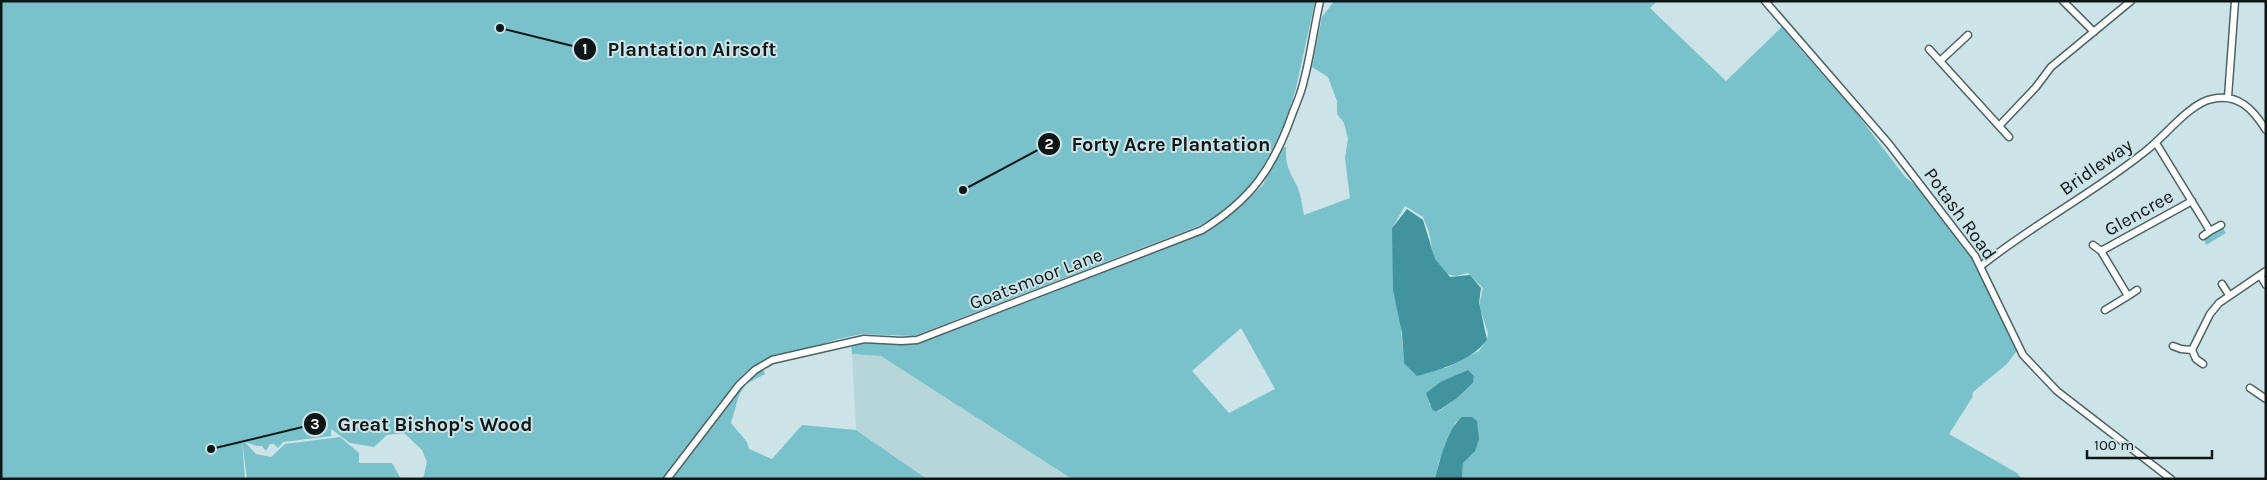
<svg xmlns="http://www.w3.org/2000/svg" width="2267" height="480" viewBox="0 0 2267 480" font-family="Karla,sans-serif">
<rect width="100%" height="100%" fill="#cce4e7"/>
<path fill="#b6d6da" d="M852 354 881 356 1072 479H927L856 430Z"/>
<path fill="#79c2cb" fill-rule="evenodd" d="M1 1H1315L1296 88 1283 131 1258 180 1219 214 1201 225 914 336 862 334 838 339 752 366 762 365 765 374 746 384 739 395 731 423 747 442 749 449 772 459 802 425 856 430 927 479H423L427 462 422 450 404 433 387 435 374 447 350 443 331 429V436L283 442 278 448 274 444H270L266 451 262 446H257L245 442 256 454 271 457 285 444 340 437 359 453V463H392L401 479H247L242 440 245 479H1Z
M1334 1H1657L1650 8 1726 81 1785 24 1795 43 1851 106 1905 177 1929 196 1975 256 2019 348 2007 364 1973 392 1972 398 1949 434 2017 473 2022 479H1462L1463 463 1468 457 1477 421C1470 415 1463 416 1456 422L1439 461 1435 479H1072L881 356 852 354 851 342 917 340 1202 230 1229 211 1232 214 1263 185 1281 148 1286 147C1285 164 1289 170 1296 184 1301 193 1302 205 1304 215L1350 198 1345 158 1348 139 1344 123 1337 114V101L1328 77 1312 67 1322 17ZM1405 206 1423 217 1429 232 1434 259 1446 274 1456 276 1468 273 1483 288 1479 306 1488 333 1487 340 1479 351 1446 368 1404 363 1392 228ZM1241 328 1275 389 1229 413 1192 371ZM1468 370 1474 376 1473 383 1456 399 1437 412 1429 404 1442 381Z
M2221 225 2226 233 2206 245 2203 236Z"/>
<path fill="#41939d" d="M1407 209 1423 220 1435 259 1450 277 1470 275 1481 288 1479 303 1487 340C1471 361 1442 369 1417 376L1404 363 1402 333 1393 290 1392 228Z
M1468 370 1474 376 1473 383 1456 399 1436 412 1432 409 1426 393 1442 381Z
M1462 417H1472L1477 421 1479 439 1475 451 1463 463 1462 479H1435C1439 462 1448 428 1462 417Z"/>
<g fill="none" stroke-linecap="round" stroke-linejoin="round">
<defs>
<path id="street" d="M1765 1 1889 144 1975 256 2023 355 2057 391 2171 479
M2063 1 2094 32
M1929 49 1999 126 2036 87 2051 67 2131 1
M1940 61 1968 35
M2228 97 2235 1
M1999 126 2009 137
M2156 143 2210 231 2221 225
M2203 236 2210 231
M2093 245 2101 251 2128 296 2137 290
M2101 251 2192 201
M1981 266C2033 224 2094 193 2147 150 2165 136 2190 103 2212 99 2238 93 2253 109 2266 130
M2260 275 2266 285
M2222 284 2229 295
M2105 310 2128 296
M2173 346 2181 349 2192 350 2210 314 2219 303 2266 271
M2192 350 2196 359 2203 364
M2250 388 2266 399
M667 479 739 385 755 370 772 360 864 339 901 341 917 340 1202 230C1252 199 1274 167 1293 112 1297 102 1302 91 1304 80 1311 54 1314 27 1320 1"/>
</defs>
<use href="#street" stroke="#4d6264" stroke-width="9"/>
<use href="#street" stroke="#fff" stroke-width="6"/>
</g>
<g text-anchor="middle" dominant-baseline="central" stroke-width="4" stroke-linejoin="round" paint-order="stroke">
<g font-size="19" fill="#0e1617" stroke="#cce4e7">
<text transform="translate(2096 167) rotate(-35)">Bridleway</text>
<text transform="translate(2139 213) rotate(-29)">Glencree</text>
<text transform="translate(1960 214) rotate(54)">Potash Road</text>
<text transform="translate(1036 279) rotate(-21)">Goatsmoor Lane</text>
</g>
</g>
<path fill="none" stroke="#0e1617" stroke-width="2" d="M500 28L585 49M963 190L1049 144M211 449L315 424"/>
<g fill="#0e1617" stroke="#cce4e7" stroke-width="2">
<circle cx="500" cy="28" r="5"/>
<circle cx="963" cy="190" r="5"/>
<circle cx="211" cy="449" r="5"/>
<circle cx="585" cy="49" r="12"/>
<circle cx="1049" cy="144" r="12"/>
<circle cx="315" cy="424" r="12"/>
</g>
<g font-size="15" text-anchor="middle" font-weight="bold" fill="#fff">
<text x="585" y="54">1</text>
<text x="1049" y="149">2</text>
<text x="315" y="429">3</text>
</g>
<g font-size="20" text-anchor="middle" font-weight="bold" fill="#0e1617" stroke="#cce4e7" stroke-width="4" stroke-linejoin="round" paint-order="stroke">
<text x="692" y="56">Plantation Airsoft</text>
<text x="1171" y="151">Forty Acre Plantation</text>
<text x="435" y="431">Great Bishop's Wood</text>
</g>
<rect width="2267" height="480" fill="none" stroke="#0e1617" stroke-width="5"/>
<path d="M2087 450v8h125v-8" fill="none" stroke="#0e1617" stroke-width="2.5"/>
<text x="2094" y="450" font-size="15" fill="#0e1617" stroke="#cce4e7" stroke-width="4" paint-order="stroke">100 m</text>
</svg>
